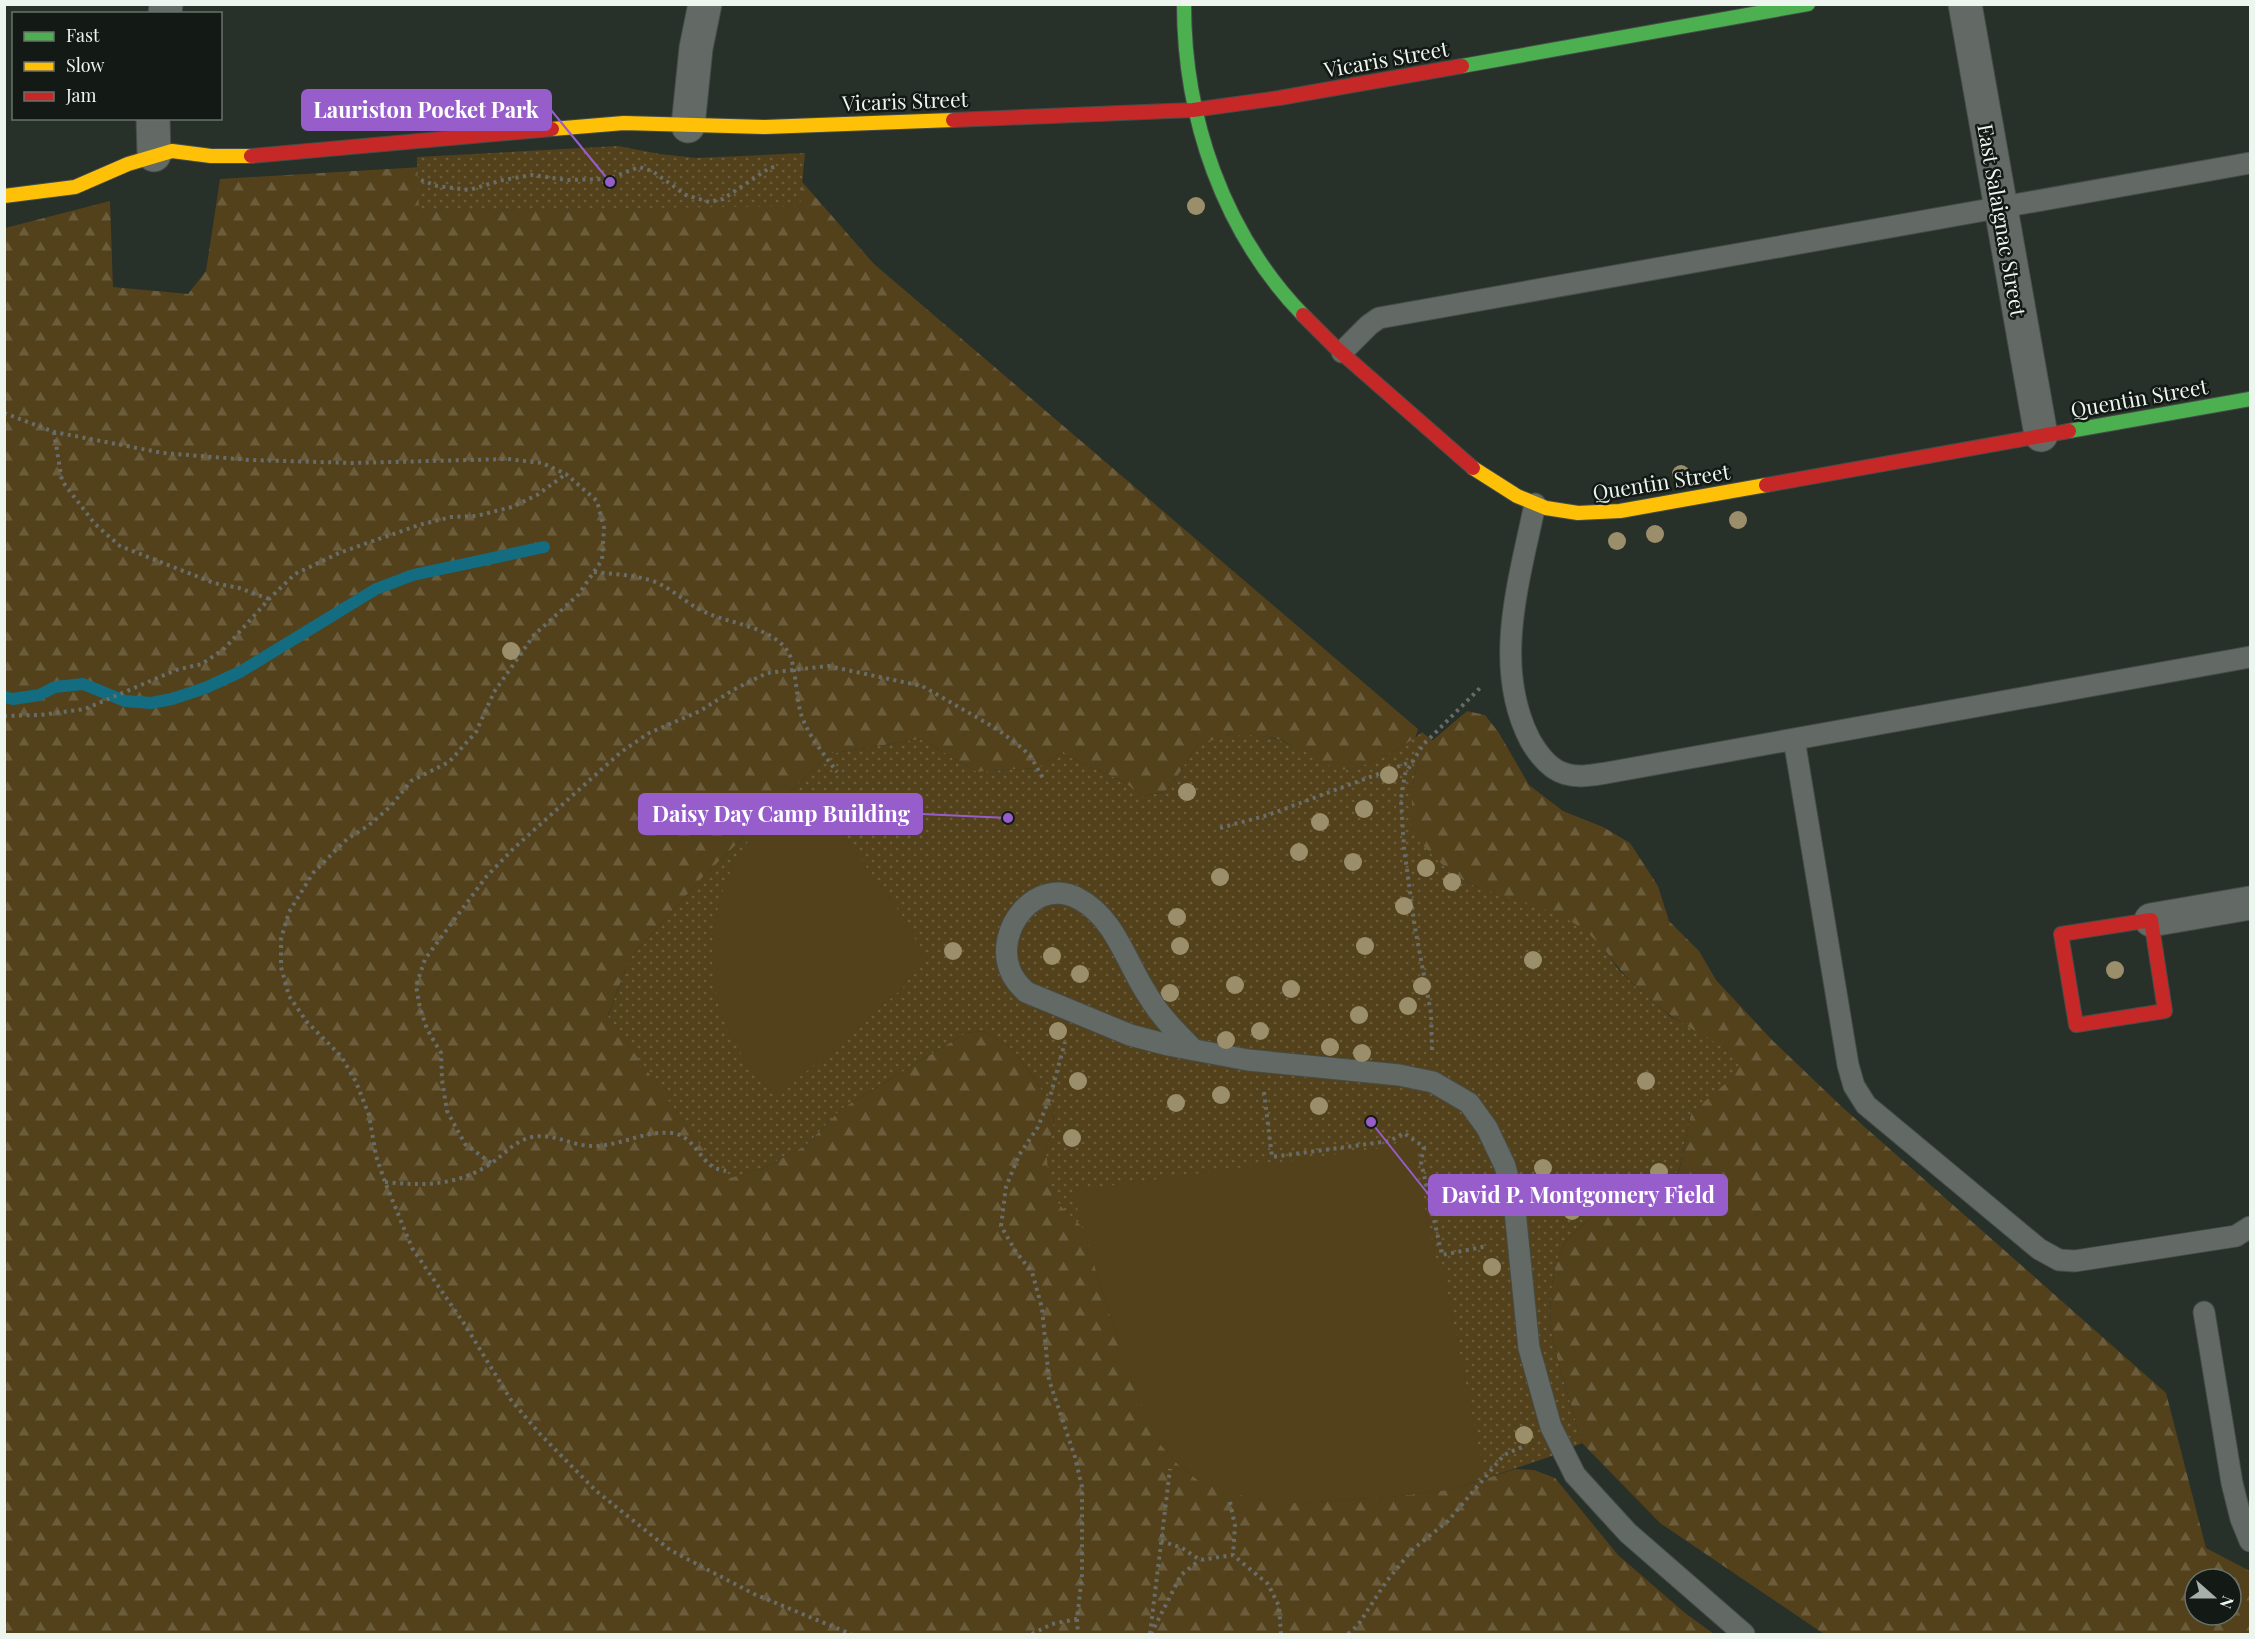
<svg xmlns="http://www.w3.org/2000/svg" width="2255" height="1639" viewBox="0 0 2255 1639" font-family="'Playfair Display',serif">
<defs>
<pattern id="forest-firs" width="22" height="20" patternUnits="userSpaceOnUse" patternTransform="scale(1.5)"><rect width="22" height="20" fill="#52411b"/><path d="M5 1l3.5 6h-7zM16 11l3.5 6h-7z" fill="#6b5d3c"/></pattern>
<pattern id="park-dots" width="8" height="8" patternUnits="userSpaceOnUse" patternTransform="scale(1.5)"><rect width="8" height="8" fill="#52411b"/><path d="M2 2h.1M6 6h.1" fill="none" stroke="#6b5d3c" stroke-width="1.8" stroke-linecap="round"/></pattern>
</defs>
<rect width="100%" height="100%" fill="#28302a"/>
<path fill="url(#forest-firs)" fill-rule="evenodd" d="M621 155 790 168 874 264 1418 729 1415 739C1393 751 1368 769 1343 770 1327 770 1300 748 1285 742 1254 730 1229 738 1198 744L1175 780 1165 792 1141 796 1124 782 1061 753 1037 768 977 772 921 739 829 754 702 878 630 958 608 1015 713 1163 727 1178 761 1169 805 1146 841 1109 966 1033 983 1031 1014 1050 1054 1108 1053 1131 1046 1148 1058 1203 1083 1227 1119 1345 1160 1444 1178 1464 1198 1480 1300 1503 1398 1496 1454 1489 1515 1469 1534 1470 1555 1478 1618 1555 1685 1613 1714 1634H5V228L110 201 113 287 188 294 206 271 220 179Z
M1467 711 1485 715 1499 733 1529 785 1563 811 1603 827 1630 843 1658 886 1669 921 1699 951 1716 980 1772 1040 1841 1106 2166 1393 2206 1548 2250 1571V1634H1824L1660 1523 1582 1443 1557 1358 1550 1325 1551 1291 1556 1262 1567 1239 1596 1214 1659 1189 1679 1172 1691 1113 1711 1095 1729 1051C1681 1026 1636 995 1605 950L1453 875 1417 841 1412 829V790L1420 751ZM2195 1579H2231V1615H2195Z"/>
<path fill="url(#park-dots)" d="M618 146 660 154 696 158 805 153 800 206 419 211 417 157Z
M1422 732 1433 741 1420 751 1412 790V829L1418 841 1453 875 1477 887 1558 914 1584 929 1605 950 1618 969 1635 986 1670 1016 1729 1051 1739 1065 1732 1078 1691 1113 1679 1171 1659 1189 1596 1214 1567 1239 1556 1262 1551 1291 1550 1325 1557 1358 1582 1443 1552 1456 1454 1489 1398 1496 1300 1503 1253 1499 1198 1480 1178 1464 1160 1444 1119 1345 1083 1228 1058 1203 1049 1181 1046 1148 1053 1131 1054 1108 1014 1050 983 1031 966 1033 841 1109 805 1146 761 1169 727 1179 713 1163 608 1016 630 958 702 878 829 754 921 739 977 772 1037 768 1061 753 1124 782 1142 796 1165 792 1175 780 1198 744C1239 733 1263 730 1302 750 1314 756 1325 766 1339 769 1359 774 1407 745 1422 732Z"/>
<path fill="#52411b" d="M807 786 912 929 913 936 924 951 920 970 906 981 903 988 777 1097C755 1075 736 1051 725 1022 699 956 714 877 762 824 775 809 791 798 807 786Z
M1403 1139 1419 1150 1415 1162 1438 1268H1443L1483 1469 1471 1483 1454 1489 1398 1496 1300 1503 1253 1499 1198 1480 1178 1464 1160 1444 1138 1397 1119 1345 1072 1191 1390 1147Z"/>
<g fill="none" stroke-linecap="round" stroke-linejoin="round">
<path stroke="#136c80" stroke-width="12" d="M4 697 13 699 39 695 55 687 83 684 125 701 151 703 172 699 205 688 240 672 376 589 413 575 544 547"/>
<defs>
<path id="lane" d="M1342 352 1369 325 1379 318 2250 163
M1535 504C1519 582 1492 666 1530 740 1538 754 1550 770 1566 774 1579 778 1593 775 1606 773L2250 657
M1794 739 1848 1065 1854 1086 1866 1105 2039 1249 2059 1260 2075 1261 2236 1236 2250 1227
M1194 1050C1176 1032 1160 1016 1147 994 1126 962 1115 918 1079 899 1036 875 994 930 1010 970 1013 979 1019 985 1026 992L1130 1035 1168 1045 1248 1060 1399 1075 1433 1082 1469 1103 1487 1128 1505 1166 1514 1201 1529 1348 1551 1427 1575 1475 1628 1533 1744 1634
M2204 1312 2232 1483 2241 1519 2250 1541"/>
<path id="street" d="M1965 4 2041 435
M165 14 166 4
M153 118 154 155
M688 126 696 48 705 4
M2151 920 2250 903"/>
<path id="fast" d="M1184 4C1184 118 1223 232 1303 315
M1462 66 1808 4
M2069 431 2250 399"/>
<path id="slow" d="M552 129 624 123 765 127 953 120
M4 196 75 187 128 164 172 151 211 156H251
M1473 468 1517 496 1546 508 1578 513 1620 511 1766 485"/>
<path id="jam" d="M953 120 1193 110 1279 98 1462 66
M251 156 552 129
M1303 315 1336 348 1473 468
M1766 485 2069 431
M2151 920 2165 1011 2076 1025 2061 934Z"/>
</defs>
<use href="#lane" stroke="#464c47" stroke-width="23"/>
<use href="#street" stroke="#464c47" stroke-width="35"/>
<use href="#fast" stroke="#464c47" stroke-width="16"/>
<use href="#slow" stroke="#464c47" stroke-width="16"/>
<use href="#jam" stroke="#464c47" stroke-width="16"/>
<path stroke="#696d69" stroke-width="4" stroke-dasharray="3 4.5" stroke-linecap="butt" d="M421 180 437 186 469 190 503 180 532 175 567 180 608 179 639 167 652 171 686 195 709 202 723 199 768 169 776 166
M4 413 54 432 163 453 250 460 353 463 508 459 542 463 566 474 597 501 604 528 602 560 578 595 534 635 494 692 476 732 449 762 411 781 391 806 368 826 347 839 313 873 289 912 281 939V967L289 996 307 1022 341 1056 356 1082 369 1115 376 1156 385 1182 412 1248 465 1325 511 1400 539 1433 595 1490 670 1550 754 1594 851 1634
M54 432 62 481 95 524 120 546 214 583 239 588 269 599
M594 572C614 574 634 575 653 581 674 589 687 605 707 613 731 624 773 627 788 652 796 664 796 698 801 714 808 736 824 754 837 772
M4 716 40 715 85 709 176 670 202 664 225 648 269 599 295 574 339 553 419 525 451 517 476 516 512 507 537 495 566 474
M1220 828 1268 815 1413 761
M1432 1050 1431 1013 1415 928 1404 848 1401 799 1405 774 1423 745 1481 687
M1264 1092 1272 1157 1390 1141 1404 1133 1424 1147 1421 1162 1442 1255 1487 1246
M491 1163 465 1144 447 1111 442 1080 441 1053 427 1029 420 1008 416 986 425 959 486 877 514 848 621 752 649 733 700 711 733 690 767 673 828 666 922 686 997 729 1022 748 1031 757 1044 780
M385 1182C423 1186 457 1186 490 1164 506 1154 512 1142 532 1137 554 1133 570 1145 591 1146 619 1147 644 1130 672 1133 692 1135 698 1157 713 1167 716 1169 722 1170 726 1171
M1230 1502 1235 1526 1233 1555
M1161 1541 1182 1548 1200 1560 1233 1555 1268 1584 1279 1606 1281 1634
M1077 1619 1078 1634
M1032 1634 1052 1624 1077 1619 1082 1575V1487L1075 1457 1049 1380 1042 1308 1032 1272 1016 1252 1001 1226 1006 1187 1019 1155 1038 1127 1050 1097 1065 1042
M1150 1634 1170 1469
M1151 1634 1181 1575 1200 1560
M1348 1634 1358 1625 1386 1582 1412 1550 1448 1521 1504 1455 1526 1445"/>
<use href="#lane" stroke="#636964" stroke-width="21"/>
<use href="#street" stroke="#636964" stroke-width="33"/>
<use href="#fast" stroke="#4caf50" stroke-width="14"/>
<use href="#slow" stroke="#ffc107" stroke-width="14"/>
<use href="#jam" stroke="#c62828" stroke-width="14"/>
</g>
<g fill="#9b8e6a">
<circle cx="1196" cy="206" r="9"/>
<circle cx="1681" cy="474" r="9"/>
<circle cx="1738" cy="520" r="9"/>
<circle cx="1655" cy="534" r="9"/>
<circle cx="1617" cy="541" r="9"/>
<circle cx="511" cy="651" r="9"/>
<circle cx="1389" cy="775" r="9"/>
<circle cx="1187" cy="792" r="9"/>
<circle cx="1364" cy="809" r="9"/>
<circle cx="1320" cy="822" r="9"/>
<circle cx="1299" cy="852" r="9"/>
<circle cx="1353" cy="862" r="9"/>
<circle cx="1426" cy="868" r="9"/>
<circle cx="1220" cy="877" r="9"/>
<circle cx="1452" cy="882" r="9"/>
<circle cx="1404" cy="906" r="9"/>
<circle cx="1177" cy="917" r="9"/>
<circle cx="1180" cy="946" r="9"/>
<circle cx="1365" cy="946" r="9"/>
<circle cx="953" cy="951" r="9"/>
<circle cx="1052" cy="956" r="9"/>
<circle cx="1533" cy="960" r="9"/>
<circle cx="2115" cy="970" r="9"/>
<circle cx="1080" cy="974" r="9"/>
<circle cx="1235" cy="985" r="9"/>
<circle cx="1422" cy="986" r="9"/>
<circle cx="1291" cy="989" r="9"/>
<circle cx="1170" cy="993" r="9"/>
<circle cx="1408" cy="1006" r="9"/>
<circle cx="1359" cy="1015" r="9"/>
<circle cx="1058" cy="1031" r="9"/>
<circle cx="1260" cy="1031" r="9"/>
<circle cx="1226" cy="1040" r="9"/>
<circle cx="1330" cy="1047" r="9"/>
<circle cx="1362" cy="1053" r="9"/>
<circle cx="1078" cy="1081" r="9"/>
<circle cx="1646" cy="1081" r="9"/>
<circle cx="1221" cy="1095" r="9"/>
<circle cx="1176" cy="1103" r="9"/>
<circle cx="1319" cy="1106" r="9"/>
<circle cx="1072" cy="1138" r="9"/>
<circle cx="1543" cy="1168" r="9"/>
<circle cx="1659" cy="1172" r="9"/>
<circle cx="1572" cy="1211" r="9"/>
<circle cx="1492" cy="1267" r="9"/>
<circle cx="1524" cy="1435" r="9"/>
</g>
<g text-anchor="middle" dominant-baseline="central" stroke-width="5" stroke-linejoin="round" paint-order="stroke">
<g font-size="21" fill="#ecf5ee" stroke="#131914">
<text transform="translate(1386 58) rotate(-10)">Vicaris Street</text>
<text transform="translate(905 100) rotate(-2)">Vicaris Street</text>
<text transform="translate(2003 220) rotate(80)">East Salaignac Street</text>
<text transform="translate(2139 397) rotate(-10)">Quentin Street</text>
<text transform="translate(1661 481) rotate(-9)">Quentin Street</text>
</g>
</g>
<path fill="none" stroke="#975ecb" stroke-width="2" d="M610 182L551 110M1008 818L922 814M1371 1122L1429 1195"/>
<g fill="#975ecb" stroke="#131914" stroke-width="2">
<circle cx="610" cy="182" r="6"/>
<circle cx="1008" cy="818" r="6"/>
<circle cx="1371" cy="1122" r="6"/>
</g>
<g fill="#975ecb" stroke="#975ecb" stroke-width="2">
<rect x="302" y="90" width="249" height="40" rx="6"/>
<rect x="639" y="794" width="283" height="40" rx="6"/>
<rect x="1429" y="1175" width="298" height="40" rx="6"/>
</g>
<g font-size="22" text-anchor="middle" font-weight="bold" fill="#fff">
<text x="426" y="118">Lauriston Pocket Park</text>
<text x="781" y="822">Daisy Day Camp Building</text>
<text x="1578" y="1203">David P. Montgomery Field</text>
</g>
<rect width="2255" height="1639" fill="none" stroke="#ecf5ee" stroke-width="12"/>
<rect x="12" y="12" width="210" height="108" fill="#131914" stroke="#6a716b" stroke-width="1.5"/>
<rect x="24" y="32" width="30" height="9" fill="#4caf50" stroke="#6a716b" stroke-width="1.5"/>
<text x="66" y="42" font-size="18" fill="#ecf5ee">Fast</text>
<rect x="24" y="62" width="30" height="9" fill="#ffc107" stroke="#6a716b" stroke-width="1.5"/>
<text x="66" y="72" font-size="18" fill="#ecf5ee">Slow</text>
<rect x="24" y="92" width="30" height="9" fill="#c62828" stroke="#6a716b" stroke-width="1.5"/>
<text x="66" y="102" font-size="18" fill="#ecf5ee">Jam</text>
<g transform="translate(2213 1597) rotate(111)"><circle r="28" fill="#131914" stroke="#6a716b" stroke-width="1.5"/>
<path d="M0-4.5L10 22L0 15L-10 22Z" fill="#a7b0a9"/>
<text y="-9" font-size="16" font-weight="bold" text-anchor="middle" fill="#ecf5ee">N</text>
</g>
</svg>
